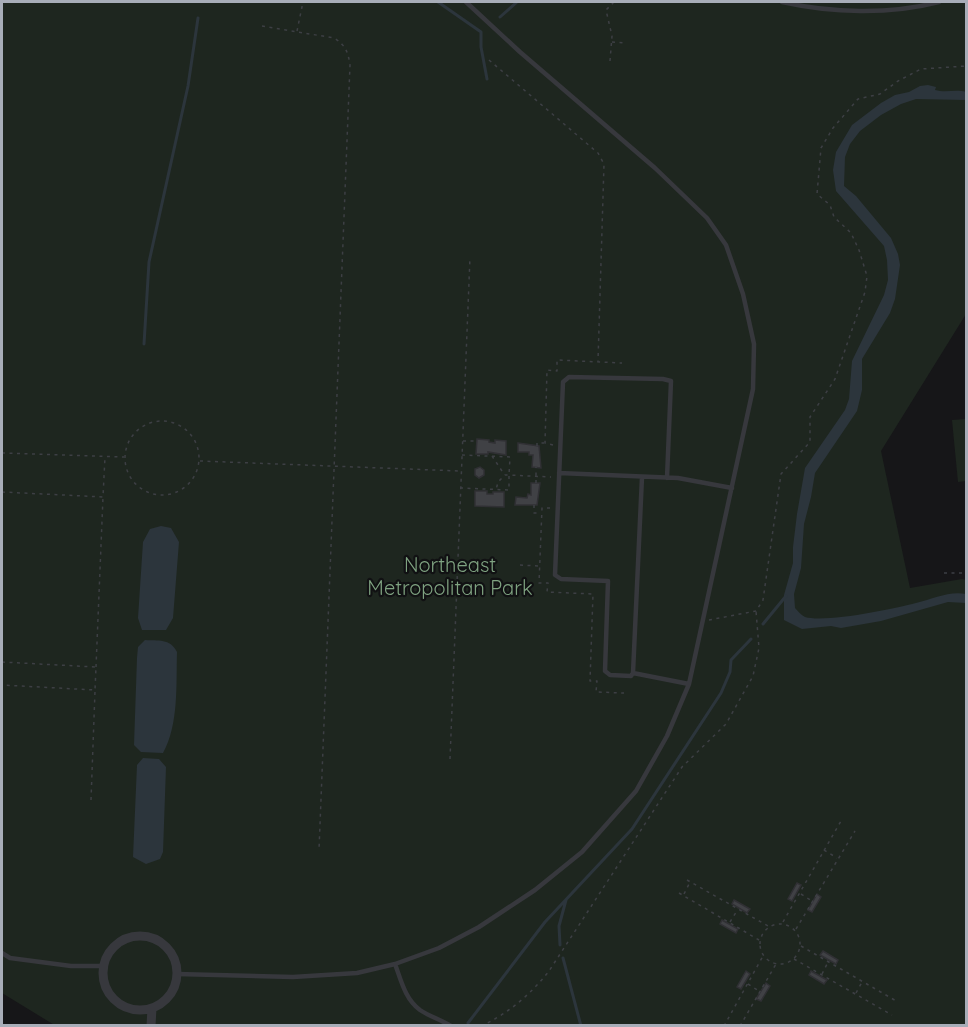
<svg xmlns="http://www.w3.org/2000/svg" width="968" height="1027" viewBox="0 0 968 1027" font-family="Quicksand,sans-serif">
<rect width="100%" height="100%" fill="#161618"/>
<path fill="#1e261f" d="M2 2H966V314L881 451 910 588 962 579 966 580V1025L56 1026 2 993Z
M966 419V481L958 482 952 420Z"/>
<path fill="#2c353c" d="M928 85 936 87 935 90C946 93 956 89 966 92V100L916 99 901 104 881 115 860 131 850 144 845 157 844 186 856 196 891 238 898 254 900 265 895 299 890 313 862 359V390L857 411 815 473 811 497 804 524 801 568 794 594 795 608C798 611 801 615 805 617 825 623 894 609 916 603 934 599 948 591 966 594V603L948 602 881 621 841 628 831 626 802 629 784 620V595L793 563V547L797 514 805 468 845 410 849 399 852 361 884 295 888 280 887 260 884 246 836 191 833 170 836 152 852 125 881 103 895 95 909 92 920 86Z
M161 526 171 528 179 542 173 618 166 630H142L138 618 143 542 150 529Z
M145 640C158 641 170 638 177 652 176 684 179 724 163 753L141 752 134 745 137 658 138 647Z
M143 758 159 759 166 767 163 852 160 859 146 864 133 857 137 765Z"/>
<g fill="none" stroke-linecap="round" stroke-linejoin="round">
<path stroke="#2c353c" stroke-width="3" d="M438 2 481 32V47L487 79
M500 17 517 2
M144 344 149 262 188 86 198 18
M763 624 786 596
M560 945 559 926 566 900
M563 958 581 1026
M468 1023 545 922 632 829 721 693 730 672 731 660 751 639"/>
</g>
<path fill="#404145" stroke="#303034" stroke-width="1.5" d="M477 439 489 440V442L495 443V440L506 441V455L488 452V454H476Z
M518 443 539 446 541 468 532 467 533 455H529V452H518Z
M480 467 484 470V475L479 478 475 475V469Z
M531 483H540L537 505H515L516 497 527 498 528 494 531 495Z
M475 491H487V494H493V492H504V507L475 506Z
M797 883 801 885 792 901 788 899Z
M817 894 821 897 812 912 808 910Z
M734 900 750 909 747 913 732 904Z
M722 920 738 929 736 933 720 924Z
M823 951 838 960 836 964 820 955Z
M746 971 750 974 741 989 737 987Z
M811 971 827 980 824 984 809 975Z
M766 983 770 986 761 1001 756 999Z"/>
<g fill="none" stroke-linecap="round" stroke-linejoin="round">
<path stroke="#3d3f44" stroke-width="1.5" stroke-dasharray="3 4.5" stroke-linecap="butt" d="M262 26 334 38C345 45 348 51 350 65L319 850
M297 31 303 2
M612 42 627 43
M489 60 598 153 604 164 598 361
M610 61 612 36 606 10 614 2
M125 458a37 37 0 1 1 74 0a37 37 0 1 1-74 0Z
M463 441H477
M553 445 545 443 547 370 557 371V360L622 363
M537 446V443H544
M2 453 124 457
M462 455 510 457 509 475H505L498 482 496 490
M492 456 504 474
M200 461 460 471
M536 483V467
M460 488 509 490V475L551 477
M2 492 103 497 105 457
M534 505V513H541
M550 508H542L539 583H548L547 592 593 594 590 681H597L596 692 624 693
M520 565 539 566
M944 573H966
M709 620 756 611 763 600 781 474 810 442V417L835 379 865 292 867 276 859 250 851 233 834 217 830 205 817 194 821 148 833 128 858 99 880 94 898 81 921 69 966 66
M2 662 96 667 95 690 2 685
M96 667 103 497
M450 759 470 257
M91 800 95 691
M824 850 837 858
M687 880 768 926
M679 893 759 940
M684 894 690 882
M801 894 812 901
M730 922 738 909
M783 922 841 821
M760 944a20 20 0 1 1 40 0a20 20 0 1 1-40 0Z
M796 929 855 831
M801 946 898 1002
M794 959 892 1015
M822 974 828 962
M748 984 759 991
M856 993 862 982
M481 1026C508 1014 531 994 549 971L682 767 726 724 753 676 759 648 756 611
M724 1026 763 956
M740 1026 776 964"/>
<path stroke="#37383d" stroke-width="4.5" d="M782 2C832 13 888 15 939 2
M559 473 678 478 732 488
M642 477 633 673 631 676 610 675 605 671 608 581 561 579 555 575 563 382 569 377 663 379 671 381 667 478
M633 673 689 684
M2 953 10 958 71 966H104
M395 964C401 980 405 999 420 1010 429 1016 441 1020 451 1026
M177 974 293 977 357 973 395 964 439 948 479 927 535 890 582 852 636 791 667 736 689 684 753 389 754 344 743 294 726 245 707 218 655 168 520 52 466 2"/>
<path stroke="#37383d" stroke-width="9" d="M103 973a37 37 0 1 1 74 0a37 37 0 1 1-74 0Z
M151 1026 152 1008"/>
</g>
<g text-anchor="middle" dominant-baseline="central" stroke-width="4.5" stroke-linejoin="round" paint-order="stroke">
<g font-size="20" fill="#7fa381" stroke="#111113">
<text x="450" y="564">Northeast<tspan x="450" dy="23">Metropolitan Park</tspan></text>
</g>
</g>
<rect width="968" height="1027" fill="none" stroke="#a8adb8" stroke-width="6"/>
</svg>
